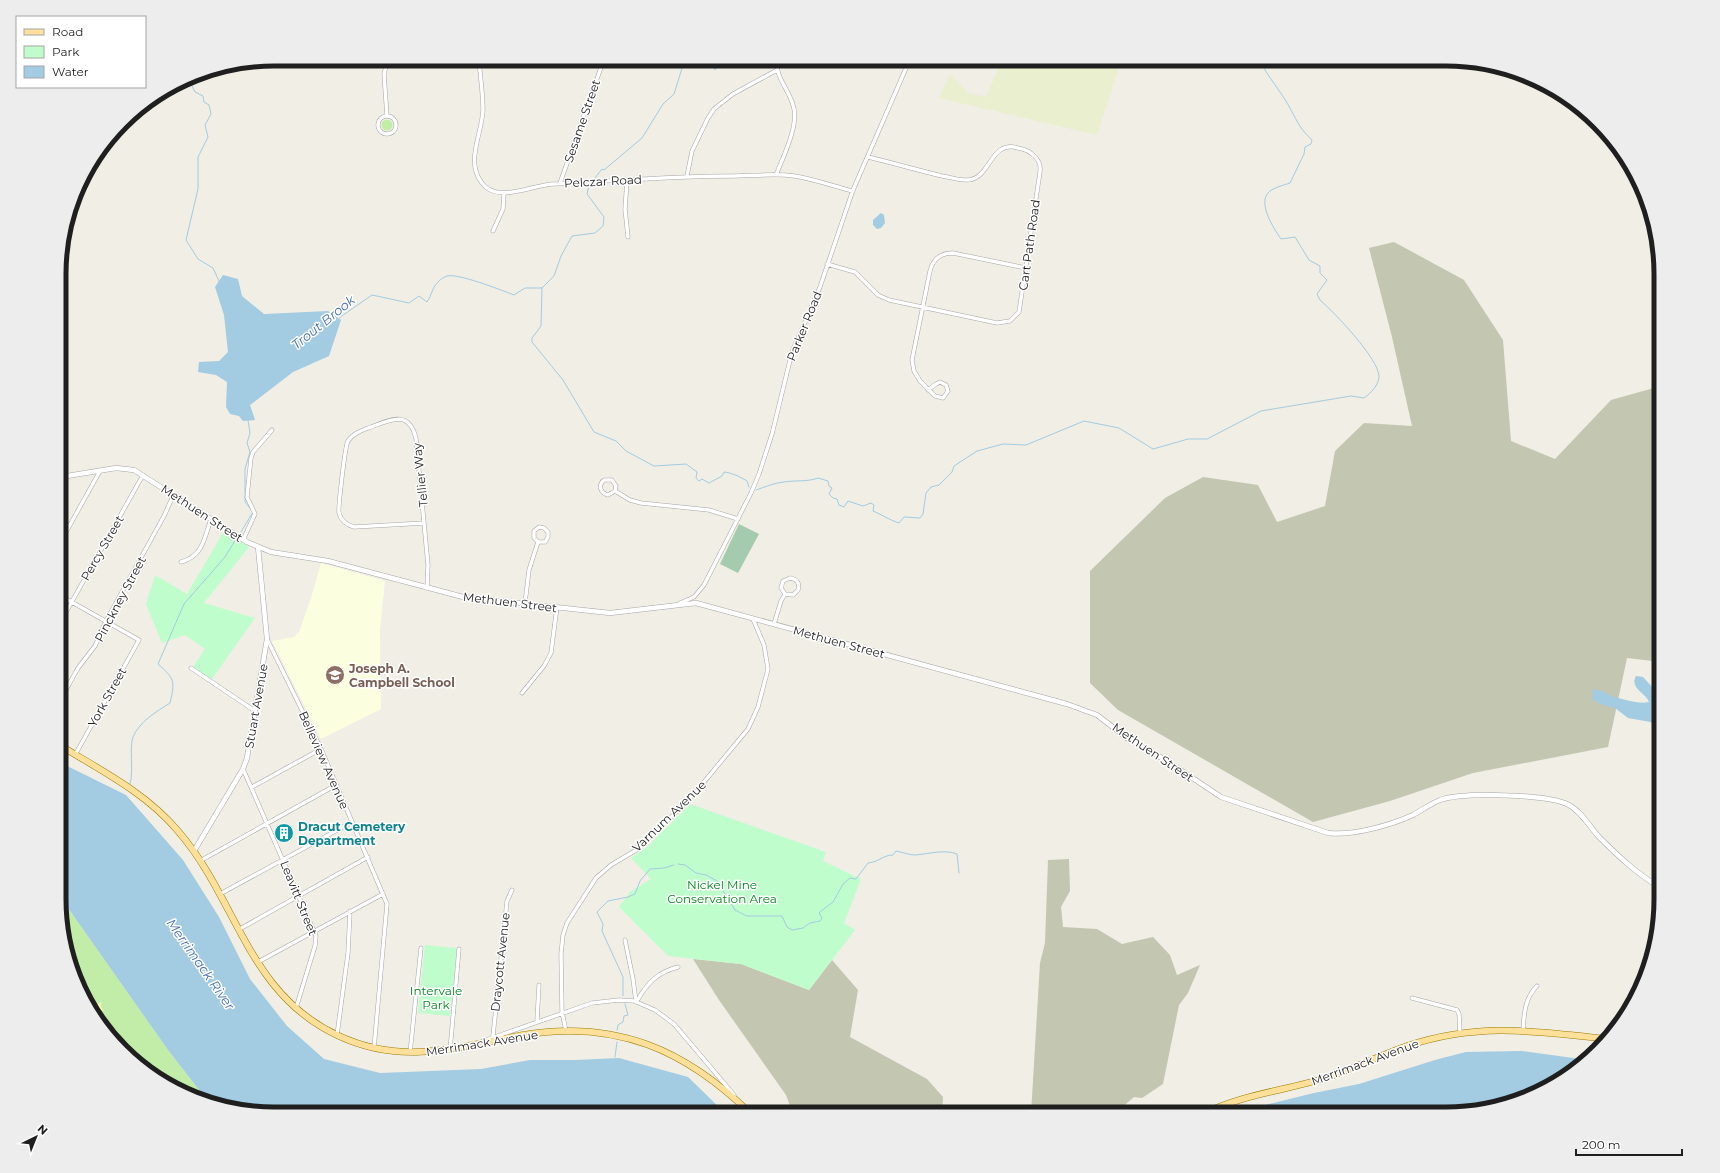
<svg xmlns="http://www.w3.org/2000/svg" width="1720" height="1173" viewBox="0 0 1720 1173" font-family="Montserrat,sans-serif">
<rect width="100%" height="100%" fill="#f0eee5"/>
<path fill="#fbffdf" d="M321 563 385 581 380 630 381 709 321 739 272 641 294 637 299 632 311 598Z"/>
<path fill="#c3c6b0" d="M1394 242 1464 280 1503 340 1511 441 1555 459 1611 400 1661 386V662L1627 658 1608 747 1473 773 1390 801 1313 822 1118 710 1090 683V571L1165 498 1203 477 1258 485 1277 522 1325 506 1335 451 1364 423 1412 426 1392 337 1369 248Z
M1069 859 1070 891 1061 907 1063 927 1097 929 1122 944 1153 937 1170 955 1177 975 1200 965 1188 993 1179 1005 1163 1084 1142 1098 1134 1097 1114 1114H1031L1040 963 1045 943 1048 860Z
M693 959 741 964 809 990 832 960 858 990 850 1037 927 1079 943 1097 942 1114H793L786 1095 719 1000Z"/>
<path fill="#eaf0cf" d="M984 59H1122L1097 135 939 98 950 74 968 93 986 97 998 69Z"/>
<path fill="#c1eda8" d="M381.5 125a5.5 5.5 0 1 1 11 0a5.5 5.5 0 1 1-11 0Z
M61 898 168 1050 210 1104 205 1102 143 1070 88 1006 61 927Z"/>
<path fill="#fff9b4" d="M94 1000 98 1004 102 1002 100 1006 104 1011 98 1009 96 1012 94 1011 95 1007 92 1002Z"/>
<path fill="#a5cbaf" d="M739 524 759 534 738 573 720 564Z"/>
<path fill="#c0fdcc" d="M224 531 249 547 204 603 255 618 212 679 193 667 205 649 185 635 162 643 146 604 155 575 187 594Z
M690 804 826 852 823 861 861 879 844 923 855 930 809 990 741 964 668 956 619 907 630 892 651 879 631 858 647 847Z
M425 945 457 948 450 1016 418 1013Z"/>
<path fill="#a3cbe1" d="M881 213 884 215 885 223 881 228 877 229 873 225V220Z
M223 275 238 279 242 296 264 314 328 311 341 320 329 356 293 372 250 405 255 420 243 421 239 416 230 414 226 407 227 382 216 375 198 372 199 362 219 361 228 352 224 315 215 287Z
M1636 676 1643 677 1655 690 1661 691V733L1651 722 1628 718 1615 708 1600 704 1592 699 1593 689 1606 692 1607 694C1617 698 1639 705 1649 702 1646 693 1629 688 1636 676Z
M61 763 126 795 183 860 219 917 250 979 287 1026 324 1059 380 1073 481 1069 530 1060H575L619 1058 688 1077 726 1114H260L210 1104 168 1050 61 898Z
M1522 1051 1588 1060 1541 1092 1501 1107 1446 1114H1242L1249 1109 1314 1093 1359 1084 1435 1060 1466 1052Z"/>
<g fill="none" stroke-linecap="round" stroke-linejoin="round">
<path stroke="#a3cbe1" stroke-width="1" d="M697 59 707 60 715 70 723 59
M198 74 191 84 195 92 203 96 204 102 209 105 211 114 205 125 208 137 198 157V189L186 240 198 259 213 268 219 281
M595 178 602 169 604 170 642 138 663 104 674 94 683 65 688 59
M542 288 541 326 532 338V342L563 380 594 432 616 441 626 451 654 466 686 464 697 472 696 478 699 481 702 479 709 483 722 476 724 472C732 473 739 476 747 481L749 487
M339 318 372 295 409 303 419 296 427 302C432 295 432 287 439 281 441 279 444 277 447 276 458 273 501 290 514 295L525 288H542L554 276 561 256 572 236 595 233 603 226 604 217 587 194 589 185
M756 490C765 487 774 483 784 482 796 480 808 482 818 478L828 481 829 486 832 488 829 494 833 498 837 499 839 505 844 507 848 501 863 506 871 503 874 505 873 511C883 515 889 520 899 523L904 517 920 518 923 514 926 493 931 487 939 485 952 472 954 466 977 451 1003 444 1026 445 1084 421 1119 428 1153 449 1188 439H1207L1261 411 1351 396 1364 398C1371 393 1379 385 1379 376 1378 358 1334 312 1320 300L1317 294 1327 280 1320 273V266L1309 260 1295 237 1281 239C1274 229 1258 204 1268 193 1272 188 1284 185 1290 183L1304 154 1305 147 1311 144 1312 140C1301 130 1298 123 1291 110 1282 92 1268 78 1259 59
M241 532 253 512 245 502V469L250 452 247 443 250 433 248 420
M130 784C134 771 129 747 133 737 140 721 156 712 170 703 175 681 175 679 158 664L184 604 225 557 236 539
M678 864 685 865 696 873 706 875 717 881 735 910 747 916H782L787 927 792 930 803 928 810 923 820 921 822 918 819 913 821 911 833 902 843 884 850 878 856 879 868 863C879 862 883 855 893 855L896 851C902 852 909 855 915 855 928 854 945 849 957 854L959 873
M623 996V977L602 931 603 924 597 912 608 901 628 897 635 894 640 881 650 869 664 868 674 865
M617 1030 618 1025 623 1022 624 1016 628 1015 625 1004
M615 1057 617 1042"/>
<defs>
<path id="minor" d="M333 59 339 62 345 59
M479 59C480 76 483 93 483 110 482 134 465 162 482 183 497 204 532 185 553 184 613 181 673 176 734 176 753 176 775 173 794 176 814 179 833 186 853 191
M776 59C776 78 788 88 793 105 800 124 783 157 776 175
M387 116 384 74 388 59
M378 125a9 9 0 1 1 18 0a9 9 0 1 1-18 0Z
M687 176 692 151 708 118 714 109 733 94 777 70
M627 181 625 209 628 237
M560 183 604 59
M493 231 503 209 504 193
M827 264 855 272 878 295 889 300 997 323 1010 321 1019 312 1040 172C1041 165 1038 158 1032 154 1028 150 1023 149 1018 148 989 139 991 181 966 180 958 180 950 177 942 176 917 170 893 163 868 157
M928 390 936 384 940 382 946 385 948 391 943 398 935 396 920 381 914 371 912 360 930 271C933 259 940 253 953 253L1026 268
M615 491 608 495C600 493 598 485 604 480H612L616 486 615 491 630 500 641 503 709 510 738 519
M424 523 354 527C347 525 341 521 339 513 338 508 345 446 348 441 353 433 363 430 371 427 391 419 410 410 416 439L428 565 427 588
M243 540 255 514 247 497 251 458 253 452 272 430
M61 541 100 471
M181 562C203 556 204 539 211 519
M61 596 139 640 75 755
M525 603 529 570 538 542H545L548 537V532L544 528 539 527 534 531V538L538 542
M680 603 694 597 704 585 751 493 759 474 772 434 792 352 820 287 853 190 910 59
M61 621 143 475
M774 624 781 601 785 594 793 595 798 590C800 583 797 579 790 578L783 581 781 588 785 594
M267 639 321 749 387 904 374 1048
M191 668 255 711
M522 693 544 666 551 653 557 607
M61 699 78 668 95 646 106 621 164 516 173 496
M243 769 316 936 315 946 296 1008
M252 787 321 749
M200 861 336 785
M220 894 352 822
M238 930 368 857
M625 940 633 979 636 1002
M258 962 383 894
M1412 998 1457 1010 1459 1014 1460 1033
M637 1001C647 983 658 972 678 967
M537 1021 539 985
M1523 1030C1524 1013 1525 998 1537 986
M566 1031 562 1012 561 954 563 935 567 923 596 878 611 865 638 849 689 800 748 729 758 707 768 669 764 645 753 619
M337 1035 348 953 350 911
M493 1036 507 901 512 890
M483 1041 592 1003 619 1000 634 1001 655 1010 674 1024 734 1095
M450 1050 459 949
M410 1053 421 948"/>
<path id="tertiary" d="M61 477 116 468 134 470 247 542 271 552 328 561 463 597 610 613 696 603 1067 704 1097 715 1127 738 1167 761 1221 797 1328 833C1353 836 1391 825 1413 815 1422 810 1430 804 1440 800 1463 792 1547 794 1569 805 1582 812 1589 826 1598 836 1618 856 1637 874 1661 888
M194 851 243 769 247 758 267 639 258 547"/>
<path id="primary" d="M61 746C102 771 146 793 178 831 238 900 247 994 339 1036 404 1066 457 1047 523 1035 616 1019 686 1050 751 1114
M1203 1114C1241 1095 1282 1091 1322 1079 1351 1070 1378 1056 1407 1046 1478 1022 1536 1031 1607 1039"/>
</defs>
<use href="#minor" stroke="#a6a6a6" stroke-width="4.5"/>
<use href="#tertiary" stroke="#a6a6a6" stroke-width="5.5"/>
<use href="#primary" stroke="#9a7b00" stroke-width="7"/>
<use href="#minor" stroke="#fff" stroke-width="3.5"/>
<use href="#tertiary" stroke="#fff" stroke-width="4.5"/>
<use href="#primary" stroke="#ffe09b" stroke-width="6"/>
</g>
<defs>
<symbol id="school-disc" viewBox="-11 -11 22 22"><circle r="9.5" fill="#8d6e63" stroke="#fff"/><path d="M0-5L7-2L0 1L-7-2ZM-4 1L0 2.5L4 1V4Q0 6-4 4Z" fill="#fff"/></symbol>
<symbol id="building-disc" viewBox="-11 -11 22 22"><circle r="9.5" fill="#0f9aa8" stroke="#fff"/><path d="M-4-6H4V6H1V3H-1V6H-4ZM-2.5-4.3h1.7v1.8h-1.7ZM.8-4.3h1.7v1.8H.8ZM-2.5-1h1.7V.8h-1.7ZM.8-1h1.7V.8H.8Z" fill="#fff"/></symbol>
</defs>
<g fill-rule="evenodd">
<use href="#school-disc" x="324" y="664" width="22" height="22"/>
<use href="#building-disc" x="273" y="822" width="22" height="22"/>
</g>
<g text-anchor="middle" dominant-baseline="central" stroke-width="3" stroke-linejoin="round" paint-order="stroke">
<g font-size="12" fill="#1f1f1f" stroke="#fff">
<text transform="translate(582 121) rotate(-71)">Sesame Street</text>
<text transform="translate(603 181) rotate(-3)">Pelczar Road</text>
<text transform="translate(1029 245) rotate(-82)">Cart Path Road</text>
<text transform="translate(804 326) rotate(-68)">Parker Road</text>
<text transform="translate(420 475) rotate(-96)">Tellier Way</text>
<text transform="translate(202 513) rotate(33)">Methuen Street</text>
<text transform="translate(102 548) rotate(-60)">Percy Street</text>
<text transform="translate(120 599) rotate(-62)">Pinckney Street</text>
<text transform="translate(510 602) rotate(7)">Methuen Street</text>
<text transform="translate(839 642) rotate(15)">Methuen Street</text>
<text transform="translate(107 697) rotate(-61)">York Street</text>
<text transform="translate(256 706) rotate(-80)">Stuart Avenue</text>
<text transform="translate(1153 752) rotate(34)">Methuen Street</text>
<text transform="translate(324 760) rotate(66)">Belleview Avenue</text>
<text transform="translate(669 816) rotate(-44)">Varnum Avenue</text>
<text transform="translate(299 898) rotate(68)">Leavitt Street</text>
<text transform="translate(500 962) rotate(-84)">Draycott Avenue</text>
<text transform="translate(482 1043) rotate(-9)">Merrimack Avenue</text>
<text transform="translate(1365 1062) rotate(-20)">Merrimack Avenue</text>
</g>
<g font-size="12" font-weight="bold" fill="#785e54" stroke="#fff" text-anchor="start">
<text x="349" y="668">Joseph A.<tspan x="349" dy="14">Campbell School</tspan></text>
</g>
<g font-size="12" font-weight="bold" fill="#0d838f" stroke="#fff" text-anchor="start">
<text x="298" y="826">Dracut Cemetery<tspan x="298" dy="14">Department</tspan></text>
</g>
<g font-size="12" fill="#058520" stroke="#fff">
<text x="722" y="884">Nickel Mine<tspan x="722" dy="14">Conservation Area</tspan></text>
<text x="436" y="990">Intervale<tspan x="436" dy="14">Park</tspan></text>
</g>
<g font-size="13" font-style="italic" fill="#456fb5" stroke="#fff">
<text transform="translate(323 322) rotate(-39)">Trout Brook</text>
<text transform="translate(201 964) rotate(55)">Merrimack River</text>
</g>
</g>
<path d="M0 0H1720V1173H0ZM274 66H1446A208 208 0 0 1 1654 274V899A208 208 0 0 1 1446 1107H274A208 208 0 0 1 66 899V274A208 208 0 0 1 274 66Z" fill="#ededed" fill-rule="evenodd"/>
<path fill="none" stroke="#1f1f1f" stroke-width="5" d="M274 66H1446A208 208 0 0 1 1654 274V899A208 208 0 0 1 1446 1107H274A208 208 0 0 1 66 899V274A208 208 0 0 1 274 66Z"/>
<rect x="16" y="16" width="130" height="72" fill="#ffffff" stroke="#a5a5a5"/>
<rect x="24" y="29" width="20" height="6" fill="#ffe09b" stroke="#a5a5a5"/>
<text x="52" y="36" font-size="12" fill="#1f1f1f">Road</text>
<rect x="24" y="46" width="20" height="12" fill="#c0fdcc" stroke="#a5a5a5"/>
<text x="52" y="56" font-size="12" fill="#1f1f1f">Park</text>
<rect x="24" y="66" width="20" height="12" fill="#a3cbe1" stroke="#a5a5a5"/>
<text x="52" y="76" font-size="12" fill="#1f1f1f">Water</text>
<g transform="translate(36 1137) rotate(43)" stroke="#ffffff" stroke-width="3" paint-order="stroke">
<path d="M0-3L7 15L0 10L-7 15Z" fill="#1f1f1f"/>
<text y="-6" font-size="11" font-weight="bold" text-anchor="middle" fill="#1f1f1f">N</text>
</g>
<path d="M1576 1149v6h106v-6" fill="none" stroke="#1f1f1f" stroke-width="2"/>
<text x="1582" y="1149" font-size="12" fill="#1f1f1f" stroke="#ffffff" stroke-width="3" paint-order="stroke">200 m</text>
</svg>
